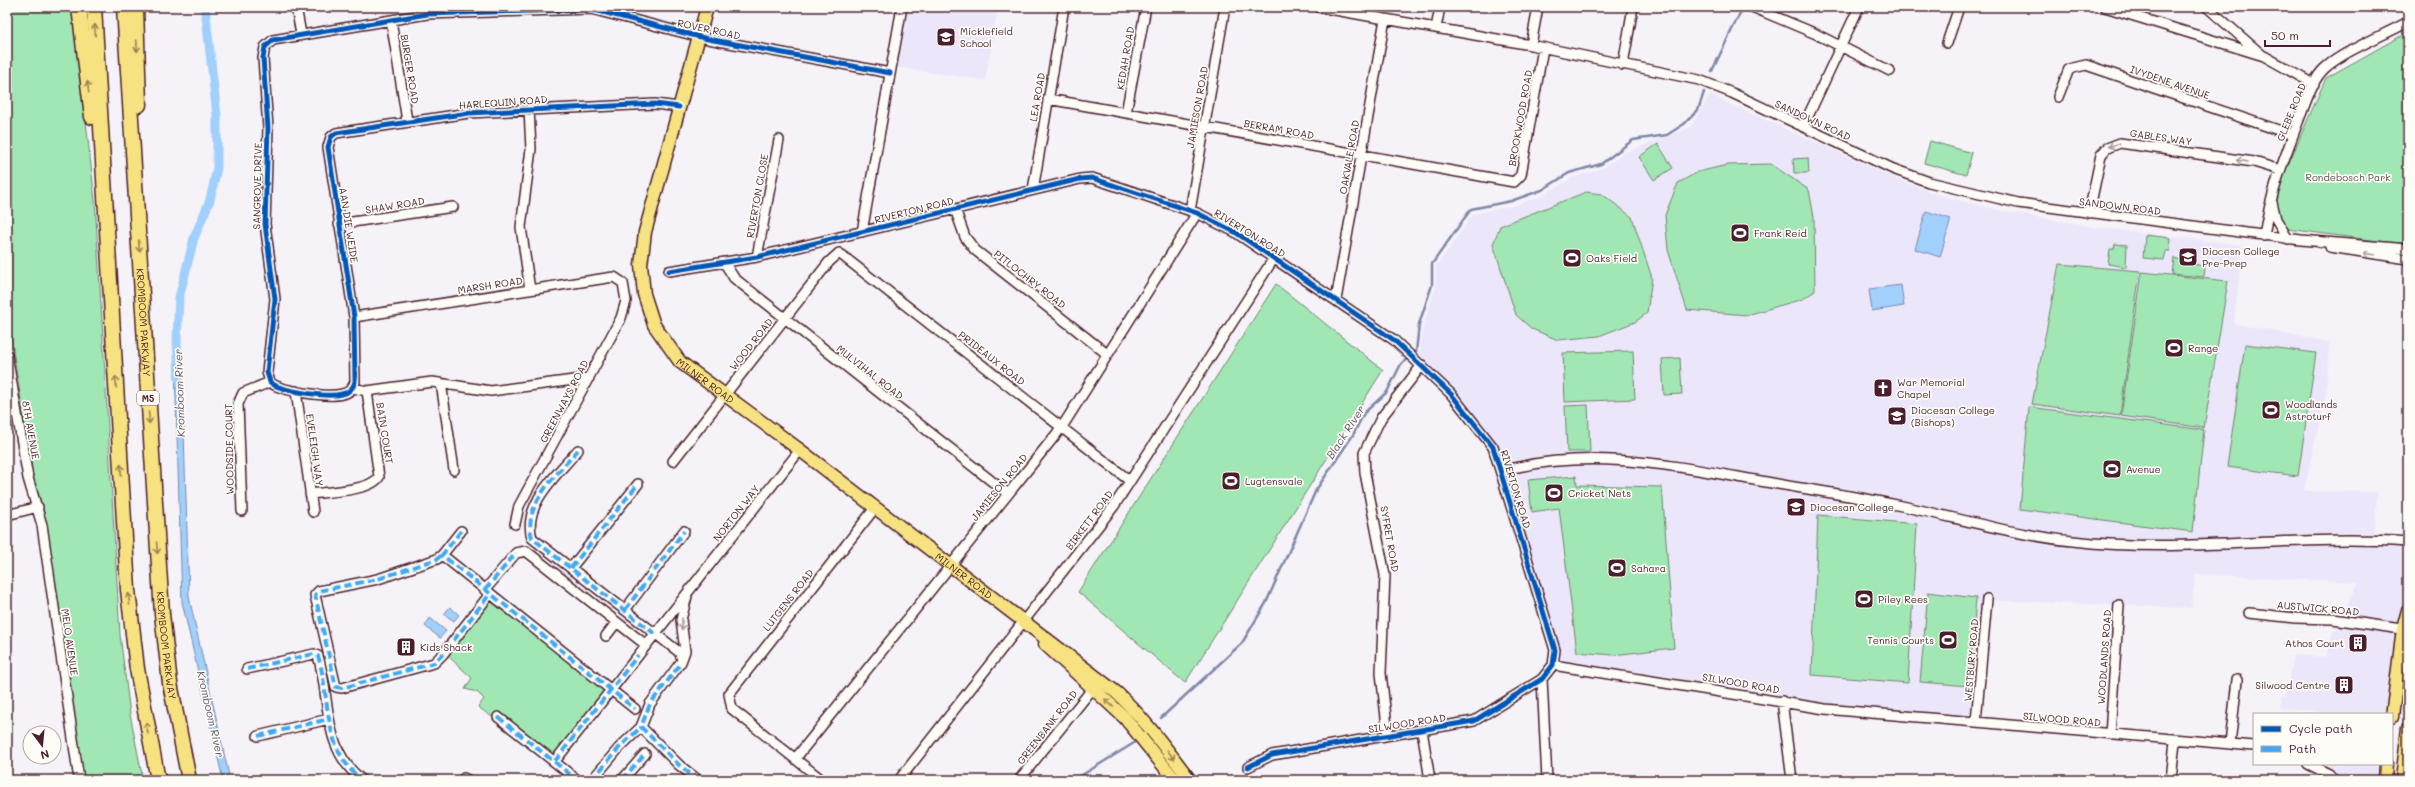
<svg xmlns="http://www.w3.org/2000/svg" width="2415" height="787" viewBox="0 0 2415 787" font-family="Mali,sans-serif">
<rect width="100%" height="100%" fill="#f5f2f8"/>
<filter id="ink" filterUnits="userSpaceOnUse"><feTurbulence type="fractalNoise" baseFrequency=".025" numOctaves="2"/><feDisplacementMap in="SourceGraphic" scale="8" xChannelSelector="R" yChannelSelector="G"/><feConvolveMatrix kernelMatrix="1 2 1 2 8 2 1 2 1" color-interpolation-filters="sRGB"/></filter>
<g filter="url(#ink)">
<path fill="#ece6fa" d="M905 7H998L985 80 894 67Z
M1710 95 1904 182 1941 196 2007 212 2093 227 2242 245 2234 324 2329 342 2326 393 2304 491 2377 492 2374 540 2408 543V624L2392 736V714H2319V711L2280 708 2282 696 2286 695 2293 655 2327 657 2328 645 2359 582 2196 574 2191 608 1981 600 1973 718 1830 706 1564 661 1560 658 1506 465 1489 437 1456 394 1419 354 1424 324 1436 286V267L1473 214 1513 206 1544 195 1572 178 1604 168 1622 154 1690 128Z
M2315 764H2388L2386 780H2352L2329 774Z"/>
<path fill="#a0e7b4" stroke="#758370" d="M7 7H73L95 201 120 635 130 714 143 780H84L44 512 33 477 7 311Z
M2408 32V245L2288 229C2273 219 2272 207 2277 190L2326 78Z
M1930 141 1972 153 1966 175 1924 163Z
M1658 144 1673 168 1654 180 1639 157Z
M1808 158 1809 173H1794L1793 159Z
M1771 164 1809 190 1814 217 1815 291 1803 299 1747 315 1687 310 1668 250 1665 215 1678 183 1698 172 1727 165Z
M1586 192 1602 194 1632 217 1652 278 1647 313 1635 322 1599 336 1558 340 1532 329 1516 315 1493 244 1500 226Z
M2145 235 2171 238 2170 251H2166L2164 260 2143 258Z
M2115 244 2127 245 2126 267 2108 264 2110 249H2114Z
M2174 258 2205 267 2204 277 2172 274Z
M2059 264 2140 271 2120 416 2032 404Z
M2142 272 2228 281 2204 428 2121 416Z
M1276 284 1383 370 1185 683 1078 592Z
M2245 344 2316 353 2298 476 2227 467Z
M1633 351 1635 399 1565 402 1563 353Z
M1680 358 1682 394 1664 395 1662 359Z
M1588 405 1590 452H1567L1565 406Z
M2029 407 2204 430 2193 532 2020 509Z
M1576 476 1577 485 1662 487 1674 648 1613 655 1577 652 1559 508 1532 512 1528 480Z
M1818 515 1917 524 1908 683 1812 675Z
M1928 592 1976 598 1969 686 1920 682Z
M490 601 604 690V692L556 754H552L500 713 495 719 478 707 484 699 477 692 465 689 472 678 448 656Z"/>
<path fill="#a1d0fd" stroke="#7e89a9" d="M1926 211 1951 219 1940 257 1915 249Z
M1901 285 1904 306 1872 311 1869 289Z
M175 367H182L189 597 230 780H223L182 602Z
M450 607 459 615 454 621 444 614Z
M430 618 446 631 440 638 425 626Z"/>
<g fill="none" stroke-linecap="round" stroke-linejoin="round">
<path stroke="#7e89a9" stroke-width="2.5" d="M1712 71 1740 13 1746 7
M1413 354 1416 352 1419 324 1432 285V264L1471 209 1511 201 1542 190 1569 173 1601 164 1633 140 1667 135 1684 124 1698 110 1704 92
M1161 718 1242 643 1266 603 1316 490 1353 435 1364 413 1387 392 1401 364 1409 357
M1074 780 1134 743"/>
<path stroke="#a1d0fd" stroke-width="9" d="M179 379 177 339 179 298 194 238 210 200 217 168V116L205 7"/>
<defs>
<path id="minor" d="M296 7 301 34
M1318 7 1531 45 1699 80 1732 93 1893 169 1929 182 2018 203 2301 240 2408 249
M1752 7 1814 33 1890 71
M2105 7 2264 56 2314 84
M2207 7 2262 55
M391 20 407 121
M1436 28 1440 7
M1947 43 1959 7
M1531 45 1538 7
M1623 65 1633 7
M2058 97 2069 69 2086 65 2293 135
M1048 99 1514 182 1521 175 1543 48
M679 107 655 104 469 113 336 133 331 137 328 147 354 317 355 382C353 388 349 393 342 394 328 398 279 391 270 382L267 372 275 299 265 224 268 128 263 58 265 47 273 40 427 14 591 9 708 39 890 73
M529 109 531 149 521 227 530 290
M1126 113 1146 7
M1803 127 1859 7
M1033 190 1064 7
M2272 202 2276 219 2288 239
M955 209 965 237 975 250 1107 354
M1190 211 1225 7
M2089 213 2101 155 2107 148 2120 143 2254 162 2280 170
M339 224 453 207
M862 232 902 7
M2264 236C2270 194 2285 156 2300 117 2307 100 2312 80 2325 68 2344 51 2384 35 2408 22
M2330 247 2408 259
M839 253 1130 481
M757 257 779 140
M724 262 734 278 1008 494
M669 271 757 257 1080 179 1092 178 1197 213 1235 232 1394 340 1451 394 1493 447 1555 650 1553 665 1542 679 1474 721 1272 755 1248 767
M1336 300 1385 19
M354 317 607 278 614 277 623 283 626 301 621 318 519 506 515 524
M7 355 28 478 42 525 79 780
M441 383 454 470
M353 388 367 391 432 382 491 391 589 378
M296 391 313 512
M578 450C558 474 522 504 532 538L679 652 682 659
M673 461 829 262 839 253
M1502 471C1581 449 1660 463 1738 477 1791 487 1844 494 1897 505 1955 517 2013 535 2073 541 2185 554 2296 534 2408 542
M310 494C327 492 370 491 379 477L367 391
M242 511 238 404 243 393 270 382
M7 515 38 507
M461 531 442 555 635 709
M442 555 437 559 378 579 319 591 315 595 336 687 342 688 434 663 443 654 490 594
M571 568 638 484
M485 590 516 553 526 551 646 645
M687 596 681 620 685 651 681 662 650 704 641 727 679 765 698 780
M625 610 684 531
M2249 613 2296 618 2333 619 2408 630
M606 636 616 623
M1553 665 1825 709 2254 746
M247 669 314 654 318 656C331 698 321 748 362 780
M1542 679 1547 780
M1782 701 1792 780
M498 717 576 779
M1976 722 1987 599
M1422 730 1430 780
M2110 734 2119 605
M1388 735 1381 673 1385 575 1365 473 1364 453 1381 418 1422 365
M258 736 329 719
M2230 744 2237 680
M795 759 1062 427 1197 213
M555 761 800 450
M2308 764 2329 774 2334 780
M464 778 468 780
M592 780 619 748 641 727
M622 780 645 754
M822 780 732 709 729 694 875 508
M899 780 1114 506 1274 258
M1019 780 1093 688
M2171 780 2175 741"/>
<g id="major">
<path id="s1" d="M707 7 645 232 641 265 644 294 654 325 680 362 800 450 1117 693C1145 719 1167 750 1190 780"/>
<path d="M1045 644 1125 718 1175 780"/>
<path d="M2392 717 2403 629 2408 610"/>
<path d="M2385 780 2386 764"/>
<path d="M2402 780 2408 728"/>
</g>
<g id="highway">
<path d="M79 7 92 117"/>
<path d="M94 7 128 590 137 669 158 780"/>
<path id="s2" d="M124 7 162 614 170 683 189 780"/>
<path d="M136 7 139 105"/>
</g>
</defs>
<use href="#minor" stroke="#4a1f2b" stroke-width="12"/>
<use href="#major" stroke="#4a1f2b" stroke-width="15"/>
<use href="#highway" stroke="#4a1f2b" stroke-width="17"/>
<use href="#minor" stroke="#fdfcf7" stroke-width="9"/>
<use href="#major" stroke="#f7e281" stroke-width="12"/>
<use href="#highway" stroke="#f7e281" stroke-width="14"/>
<path stroke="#3fa9f5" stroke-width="4" stroke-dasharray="8 4" stroke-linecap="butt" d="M578 450C558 474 522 504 532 538L655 634
M461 531 442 555 635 709
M442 555 437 559 378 579 319 591 315 595 336 687 342 688 434 663 443 654 490 594
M571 568 638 484
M485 590 516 553
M625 610 684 531
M679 666 650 704 641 727 679 765 698 780
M247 669 314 654 318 656C331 698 321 748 362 780
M498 717 576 779
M258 736 329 719
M555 761 638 655
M592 780 619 748 641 727
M622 780 645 754"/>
<defs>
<path id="cycleway" d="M679 107 655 104 469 113 336 133 331 137 328 147 354 317 355 382C353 388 349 393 342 394 328 398 279 391 270 382L267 372 275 299 265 224 268 128 263 58 265 47 273 40 427 14 591 9 708 39 890 73
M669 271 757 257 1080 179 1092 178 1197 213 1235 232 1394 340 1451 394 1493 447 1555 650 1553 665 1542 679 1474 721 1272 755 1248 767"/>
</defs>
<use href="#cycleway" stroke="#fdfcf7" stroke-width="8"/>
<use href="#cycleway" stroke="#0057b8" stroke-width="5"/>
</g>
<defs><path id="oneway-shaft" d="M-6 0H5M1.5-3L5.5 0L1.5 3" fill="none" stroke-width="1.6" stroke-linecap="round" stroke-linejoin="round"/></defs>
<g stroke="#a08056">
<use href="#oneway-shaft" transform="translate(95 30) rotate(-93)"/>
<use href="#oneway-shaft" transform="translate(137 46) rotate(88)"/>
<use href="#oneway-shaft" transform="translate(88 87) rotate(-97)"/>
<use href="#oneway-shaft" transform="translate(139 246) rotate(86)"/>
<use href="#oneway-shaft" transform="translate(116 382) rotate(-93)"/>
<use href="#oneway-shaft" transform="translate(149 418) rotate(86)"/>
<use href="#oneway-shaft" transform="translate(121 470) rotate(-93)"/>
<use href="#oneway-shaft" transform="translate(157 548) rotate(86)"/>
<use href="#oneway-shaft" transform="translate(129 599) rotate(-95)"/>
<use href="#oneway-shaft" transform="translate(1109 703) rotate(-137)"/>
<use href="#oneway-shaft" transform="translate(147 728) rotate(-100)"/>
<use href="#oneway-shaft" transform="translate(1171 755) rotate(53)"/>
</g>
<g stroke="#ac999b">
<use href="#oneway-shaft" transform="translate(2114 145) rotate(162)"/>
<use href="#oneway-shaft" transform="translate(2242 161) rotate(-172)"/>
<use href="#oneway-shaft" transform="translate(2369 254) rotate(-172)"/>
<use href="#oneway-shaft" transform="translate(682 624) rotate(90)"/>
</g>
</g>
<defs>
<symbol id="school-square" viewBox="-11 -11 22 22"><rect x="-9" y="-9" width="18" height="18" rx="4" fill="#4a1f2b" stroke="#fdfcf7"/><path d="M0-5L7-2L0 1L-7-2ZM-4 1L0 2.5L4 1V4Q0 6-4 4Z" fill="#fff"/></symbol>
<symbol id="stadium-square" viewBox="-11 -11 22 22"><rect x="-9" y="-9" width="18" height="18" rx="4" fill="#4a1f2b" stroke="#fdfcf7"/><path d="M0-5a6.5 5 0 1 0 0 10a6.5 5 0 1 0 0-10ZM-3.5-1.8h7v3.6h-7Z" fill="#fff"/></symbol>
<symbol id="church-square" viewBox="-11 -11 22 22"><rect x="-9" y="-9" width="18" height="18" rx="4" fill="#4a1f2b" stroke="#fdfcf7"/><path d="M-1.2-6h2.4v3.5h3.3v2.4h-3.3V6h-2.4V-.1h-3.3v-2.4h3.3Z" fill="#fff"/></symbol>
<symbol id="building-square" viewBox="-11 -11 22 22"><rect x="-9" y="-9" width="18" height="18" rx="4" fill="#4a1f2b" stroke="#fdfcf7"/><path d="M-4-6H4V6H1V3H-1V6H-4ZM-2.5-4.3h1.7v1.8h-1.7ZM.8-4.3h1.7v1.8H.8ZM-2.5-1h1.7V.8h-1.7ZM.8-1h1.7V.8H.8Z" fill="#fff"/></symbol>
</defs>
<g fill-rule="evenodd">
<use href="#school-square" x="935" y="26" width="22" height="22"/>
<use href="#stadium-square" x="1729" y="222" width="22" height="22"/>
<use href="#school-square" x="2177" y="246" width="22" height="22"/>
<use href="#stadium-square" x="1561" y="247" width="22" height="22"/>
<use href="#stadium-square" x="2163" y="337" width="22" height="22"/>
<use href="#church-square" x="1872" y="377" width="22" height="22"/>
<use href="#stadium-square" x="2260" y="399" width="22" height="22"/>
<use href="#school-square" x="1886" y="405" width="22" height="22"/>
<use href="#stadium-square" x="2101" y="458" width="22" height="22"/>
<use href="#stadium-square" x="1220" y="470" width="22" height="22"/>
<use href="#stadium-square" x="1543" y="482" width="22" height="22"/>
<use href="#school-square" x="1785" y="496" width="22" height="22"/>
<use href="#stadium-square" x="1606" y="557" width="22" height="22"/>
<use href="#stadium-square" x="1853" y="588" width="22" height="22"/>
<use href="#stadium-square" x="1937" y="629" width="22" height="22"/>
<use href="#building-square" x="2347" y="632" width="22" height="22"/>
<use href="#building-square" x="395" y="636" width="22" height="22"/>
<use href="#building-square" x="2333" y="674" width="22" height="22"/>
</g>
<g text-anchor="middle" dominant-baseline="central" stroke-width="3.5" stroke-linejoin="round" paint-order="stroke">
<rect fill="#fdfcf7" stroke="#806168" stroke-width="1" x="137" y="391" width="22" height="14" rx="3"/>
<g font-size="9" font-weight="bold" fill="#4a1f2b">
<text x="148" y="398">M5</text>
</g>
<g font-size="10" fill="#4a1f2b" stroke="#fdfcf7">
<text transform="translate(709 29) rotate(12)">ROVER ROAD</text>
<text transform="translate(1125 58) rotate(-80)">KEDAH ROAD</text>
<text transform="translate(410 69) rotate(81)">BURGER ROAD</text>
<text transform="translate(2170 82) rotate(19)">IVYDENE AVENUE</text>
<text transform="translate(1037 97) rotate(-80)">LEA ROAD</text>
<text transform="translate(503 102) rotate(-4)">HARLEQUIN ROAD</text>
<text transform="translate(1197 107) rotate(-80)">JAMIESON ROAD</text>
<text transform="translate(2291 112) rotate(-68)">GLEBE ROAD</text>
<text transform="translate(1520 118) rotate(-80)">BROOKWOOD ROAD</text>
<text transform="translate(1813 120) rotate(25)">SANDOWN ROAD</text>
<text transform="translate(1279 129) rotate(10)">BERRAM ROAD</text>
<text transform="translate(2161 137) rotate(8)">GABLES WAY</text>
<text transform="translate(1349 157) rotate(-80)">OAKVALE ROAD</text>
<text transform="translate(257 186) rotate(-89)">SANGROVE DRIVE</text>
<text transform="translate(757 196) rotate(-80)">RIVERTON CLOSE</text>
<text transform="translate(395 205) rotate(-9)">SHAW ROAD</text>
<text transform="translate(2120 206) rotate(7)">SANDOWN ROAD</text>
<text transform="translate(914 210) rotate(-14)">RIVERTON ROAD</text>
<text transform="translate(349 225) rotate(81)">AAN DIE WEIDE</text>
<text transform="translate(1250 233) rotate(32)">RIVERTON ROAD</text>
<text transform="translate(1030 279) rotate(38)">PITLOCHRY ROAD</text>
<text transform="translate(490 285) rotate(-9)">MARSH ROAD</text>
<text stroke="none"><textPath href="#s2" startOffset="316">KROMBOOM PARKWAY</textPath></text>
<text transform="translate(751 344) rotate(-52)">WOOD ROAD</text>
<text transform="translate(992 358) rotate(38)">PRIDEAUX ROAD</text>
<text transform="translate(870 372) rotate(38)">MULVIHAL ROAD</text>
<text stroke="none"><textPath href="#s1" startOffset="405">MILNER ROAD</textPath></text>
<text transform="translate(564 401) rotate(-62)">GREENWAYS ROAD</text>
<text transform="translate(31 430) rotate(80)">8TH AVENUE</text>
<text transform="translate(385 433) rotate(81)">BAIN COURT</text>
<text transform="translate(229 449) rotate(-91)">WOODSIDE COURT</text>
<text transform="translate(315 450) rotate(82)">EVELEIGH WAY</text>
<text transform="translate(999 487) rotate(-51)">JAMIESON ROAD</text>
<text transform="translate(1516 489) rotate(73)">RIVERTON ROAD</text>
<text transform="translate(736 513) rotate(-52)">NORTON WAY</text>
<text transform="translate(1089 520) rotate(-53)">BIRKETT ROAD</text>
<text transform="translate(1390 539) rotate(80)">SYFRET ROAD</text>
<text stroke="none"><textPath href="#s1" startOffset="729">MILNER ROAD</textPath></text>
<text transform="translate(788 600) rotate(-52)">LUTGENS ROAD</text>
<text transform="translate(2318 608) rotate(5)">AUSTWICK ROAD</text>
<text transform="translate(70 642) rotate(82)">MELO AVENUE</text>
<text stroke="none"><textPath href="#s2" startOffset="640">KROMBOOM PARKWAY</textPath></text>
<text transform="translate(2104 657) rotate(-86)">WOODLANDS ROAD</text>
<text transform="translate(1971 660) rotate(-85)">WESTBURY ROAD</text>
<text transform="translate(1741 683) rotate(10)">SILWOOD ROAD</text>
<text transform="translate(2062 719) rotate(5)">SILWOOD ROAD</text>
<text transform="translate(1407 723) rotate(-9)">SILWOOD ROAD</text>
<text transform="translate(1047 727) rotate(-52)">GREENBANK ROAD</text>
</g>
<g font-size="10" fill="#4a1f2b" stroke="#fdfcf7" text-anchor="start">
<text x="960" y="31">Micklefield<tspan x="960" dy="12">School</tspan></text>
<text x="1754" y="233">Frank Reid</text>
<text x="2202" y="251">Diocesn College<tspan x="2202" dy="12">Pre-Prep</tspan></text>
<text x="1586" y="258">Oaks Field</text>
<text x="2188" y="348">Range</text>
<text x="1897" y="382">War Memorial<tspan x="1897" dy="12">Chapel</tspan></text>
<text x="2285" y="404">Woodlands<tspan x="2285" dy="12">Astroturf</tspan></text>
<text x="1911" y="410">Diocesan College<tspan x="1911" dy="12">(Bishops)</tspan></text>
<text x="2126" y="469">Avenue</text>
<text x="1245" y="481">Lugtensvale</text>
<text x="1568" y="493">Cricket Nets</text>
<text x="1810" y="507">Diocesan College</text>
<text x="1631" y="568">Sahara</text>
<text x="1878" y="599">Piley Rees</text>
<text x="1934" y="640" text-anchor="end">Tennis Courts</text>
<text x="2344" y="643" text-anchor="end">Athos Court</text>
<text x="420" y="647">Kids Shack</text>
<text x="2330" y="685" text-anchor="end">Silwood Centre</text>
</g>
<g font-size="10" fill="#60514d" stroke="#fdfcf7">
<text x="2348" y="177">Rondebosch Park</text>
</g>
<g font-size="11" font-style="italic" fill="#64546a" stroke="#fdfcf7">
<text transform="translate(179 393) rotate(-92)">Kromboom River</text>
<text transform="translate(1345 432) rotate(-57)">Black River</text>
<text transform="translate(211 714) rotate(77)">Kromboom River</text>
</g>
</g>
<rect width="2415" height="787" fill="none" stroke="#fdfcf7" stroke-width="24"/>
<rect x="12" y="12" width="2391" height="763" fill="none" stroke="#4a1f2b" stroke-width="1.5" filter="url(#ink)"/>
<rect x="2253" y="713" width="140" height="52" fill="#fdfcf7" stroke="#b5a4a5"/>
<rect x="2261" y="726" width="20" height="6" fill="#0057b8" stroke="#b5a4a5"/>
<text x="2289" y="733" font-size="12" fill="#4a1f2b">Cycle path</text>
<rect x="2261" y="746" width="20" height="6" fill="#3fa9f5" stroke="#b5a4a5"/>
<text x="2289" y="753" font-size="12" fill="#4a1f2b">Path</text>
<g transform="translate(42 745) rotate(164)"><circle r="19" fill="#fdfcf7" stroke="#b5a4a5"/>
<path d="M0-3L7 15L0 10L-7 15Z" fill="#4a1f2b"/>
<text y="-6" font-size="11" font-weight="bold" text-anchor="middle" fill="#4a1f2b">N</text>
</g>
<path d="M2265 40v6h65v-6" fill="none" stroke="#4a1f2b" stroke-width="2"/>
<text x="2271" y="40" font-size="12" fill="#4a1f2b" stroke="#fdfcf7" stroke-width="3" paint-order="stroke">50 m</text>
</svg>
